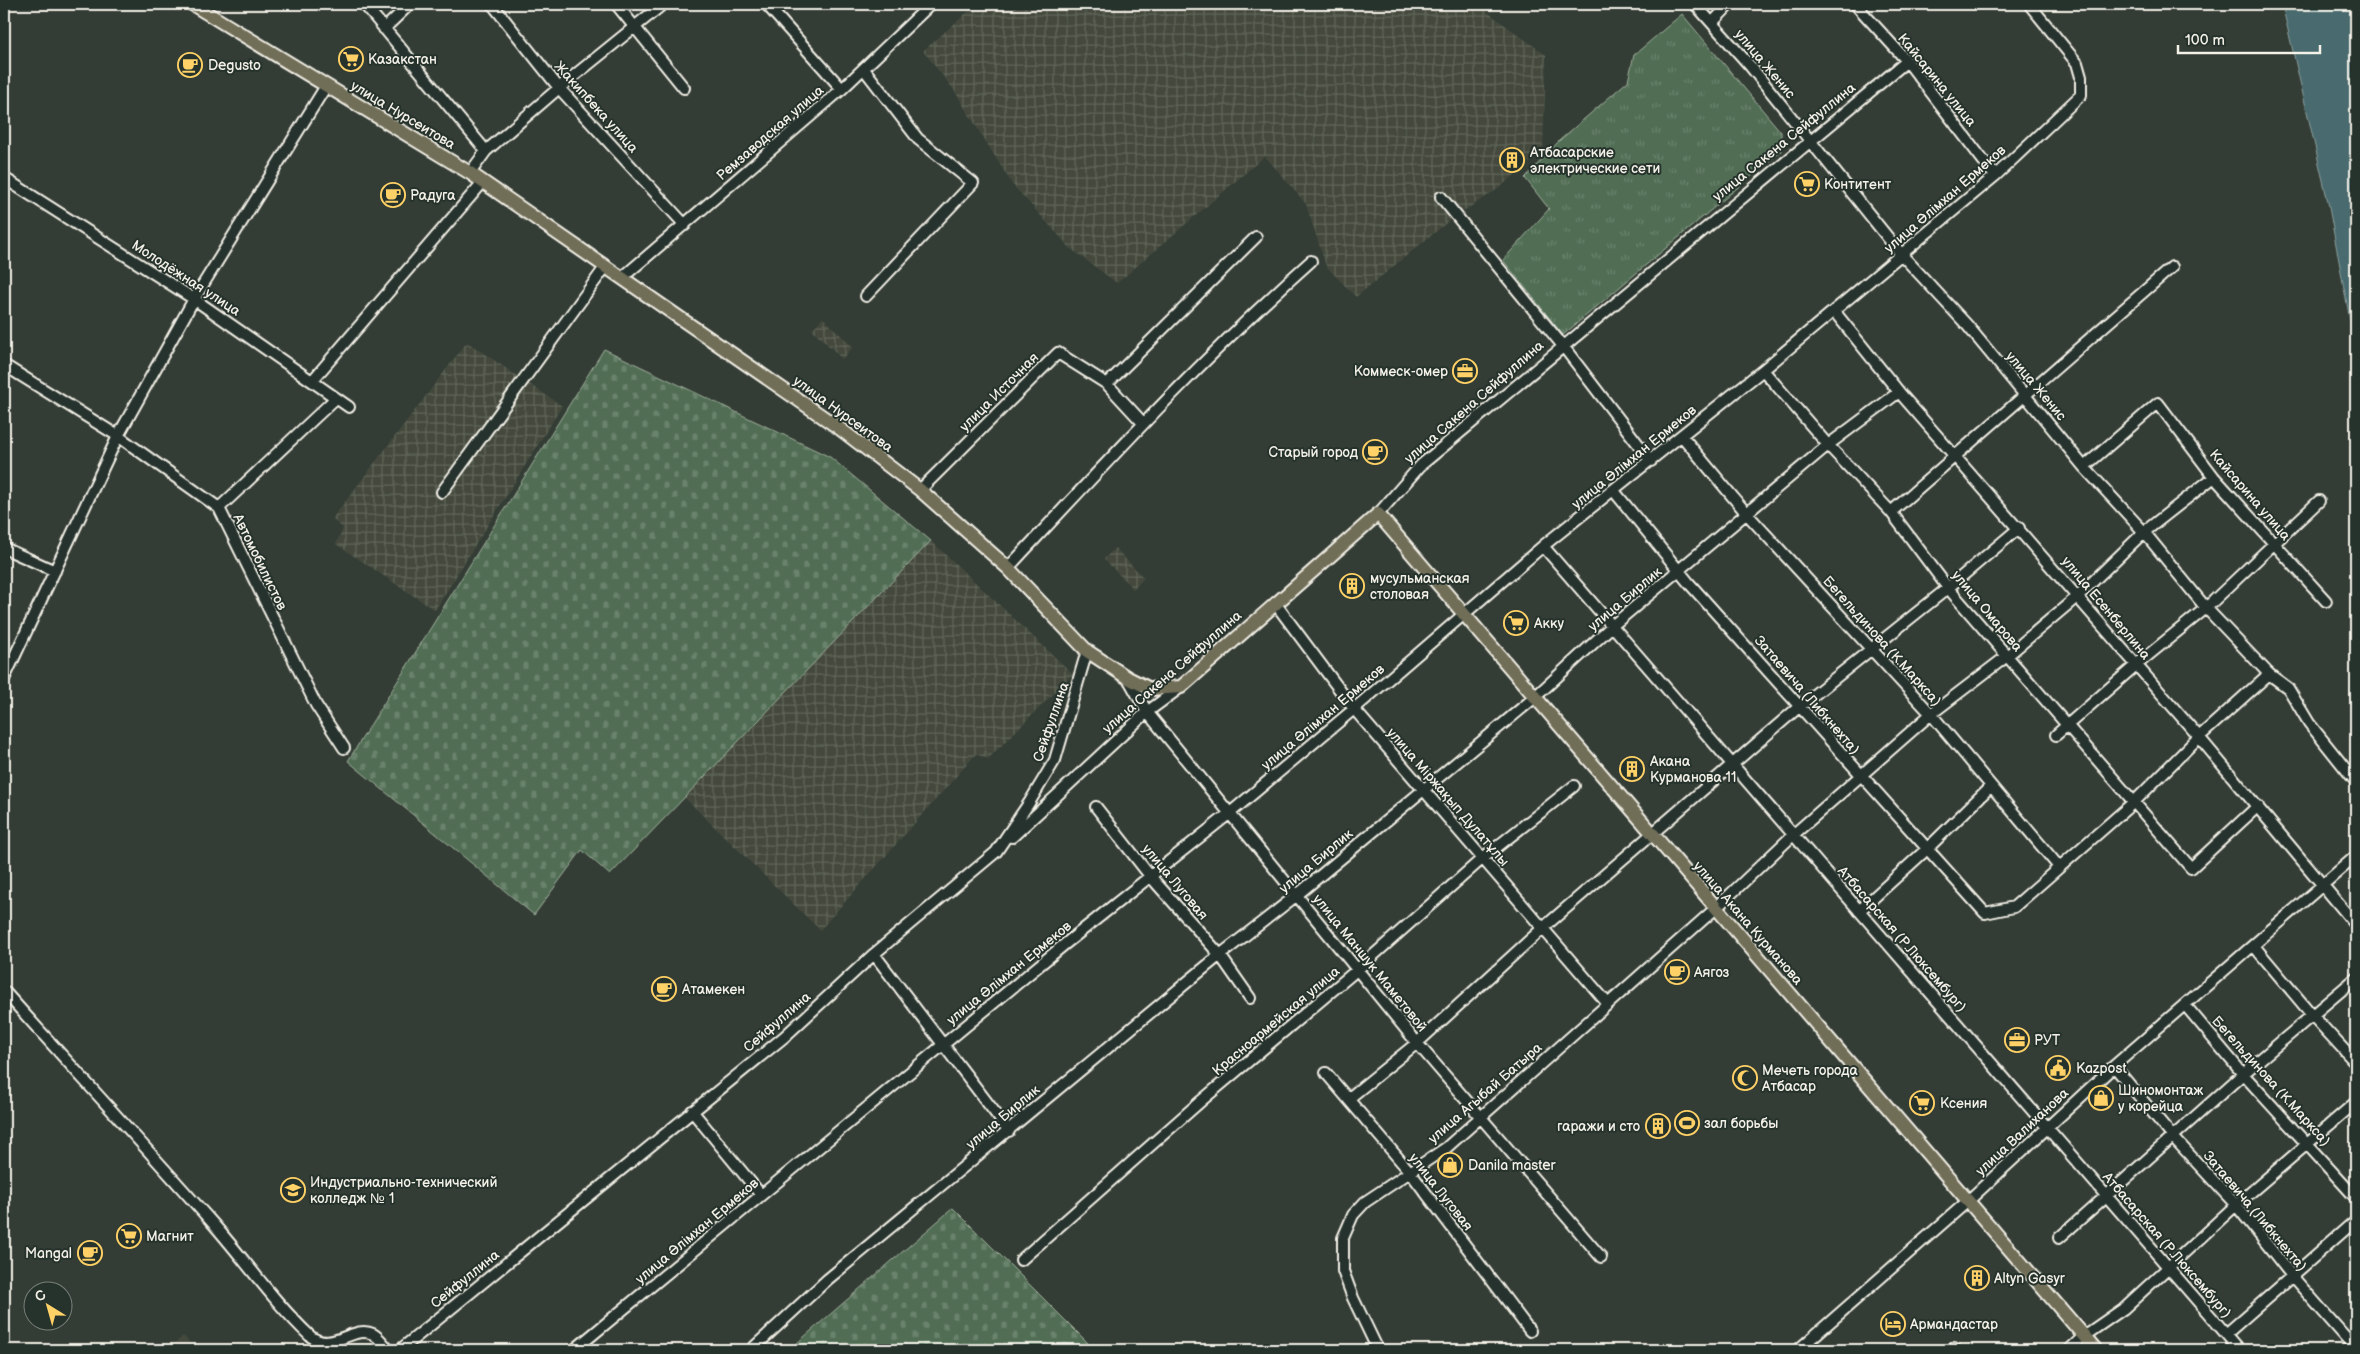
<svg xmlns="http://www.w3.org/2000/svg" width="2360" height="1354" viewBox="0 0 2360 1354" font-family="'Balsamiq Sans',sans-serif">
<defs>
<pattern id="industrial-grid" width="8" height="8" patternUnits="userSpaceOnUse" patternTransform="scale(1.25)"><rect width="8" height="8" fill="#444a3e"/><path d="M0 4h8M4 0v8" fill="none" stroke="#60655a"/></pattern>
<pattern id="cemetery-stones" width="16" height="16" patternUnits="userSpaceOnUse" patternTransform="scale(1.25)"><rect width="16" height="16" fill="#516e55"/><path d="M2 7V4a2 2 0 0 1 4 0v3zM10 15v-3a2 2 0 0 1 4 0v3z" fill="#6b836d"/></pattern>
<pattern id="park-tufts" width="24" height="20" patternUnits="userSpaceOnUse" patternTransform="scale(1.25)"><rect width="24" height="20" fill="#516e55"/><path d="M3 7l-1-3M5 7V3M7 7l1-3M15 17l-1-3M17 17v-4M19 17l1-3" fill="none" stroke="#6b836d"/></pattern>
</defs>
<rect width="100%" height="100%" fill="#343d35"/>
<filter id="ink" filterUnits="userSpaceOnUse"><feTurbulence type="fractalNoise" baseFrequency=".02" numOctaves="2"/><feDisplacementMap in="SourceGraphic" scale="10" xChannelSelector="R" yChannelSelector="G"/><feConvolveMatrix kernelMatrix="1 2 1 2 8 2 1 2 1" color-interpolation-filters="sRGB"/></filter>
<g filter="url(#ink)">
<path fill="#444a3e" d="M183 1336 197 1350H168Z"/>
<path fill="url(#industrial-grid)" d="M977 4H1482L1490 14 1546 55 1543 151 1498 189 1450 220 1356 297 1326 266 1306 204 1265 156 1117 283 1071 249 1012 184 954 90 923 51Z
M823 318 853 347 842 359 812 329Z
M467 342 562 406 435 610 336 544 343 528 332 519Z
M931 541 1073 674 988 759 976 754 820 930 684 797Z
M1115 548 1144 578 1133 589 1104 559Z"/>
<path fill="url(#cemetery-stones)" stroke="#a2b09e" d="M604 349 830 457 931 541 610 875 582 850 534 915 348 761Z
M953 1208 1095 1350H789Z"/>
<path fill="url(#park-tufts)" stroke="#a2b09e" d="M1682 14 1781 132V151L1563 335 1503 260 1549 209 1525 178 1560 140 1628 81 1634 55Z"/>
<path fill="#486a6e" stroke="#8da09f" d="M2282 4H2353L2356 28V352L2328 202Z"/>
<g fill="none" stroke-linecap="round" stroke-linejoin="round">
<defs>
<path id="minor" d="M364 4 486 151 470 173
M492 4 559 88 685 225
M616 4 684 88
M766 4 842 89
M1695 4 1751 67 1901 254 1967 325 2084 467 2144 532 2206 608 2269 674 2288 688 2309 723 2356 782
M1855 4 1907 61 1995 176
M1712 23 1730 4
M384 29 410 4
M864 69 918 139 973 183 866 296
M486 151 559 88 663 4
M4 178 194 299 349 407
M1441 197 1563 346 1651 461
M623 277 842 89 931 4
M1834 311 1899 392 2199 737 2356 925
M4 365 118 436 219 508 316 705 344 748
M1763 370 1828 445 1891 512 1948 588 2191 868 2258 806
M312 381 483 182
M1107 384 1256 237
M1682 436 1747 514 1931 714 2059 867
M2084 467 2158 403 2214 477 2326 601
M920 490 1058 353 1107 384 1143 423
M1614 491 1688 582 1985 913 2014 907 2134 802 2199 737 2269 674
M442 492 606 266
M219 508 336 398
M1891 512 2172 267
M1378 514 1421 465 1907 61
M1543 546 2240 1350
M4 548 55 571
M1008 568C1106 463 1203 357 1311 261
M1275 603 1354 709 1608 1004
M1128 678 1147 712 1417 1043 1601 1257
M4 679 118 436 194 299 326 86
M2056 735 2136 665 2206 608 2319 501
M1096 807 1150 876 1220 955 1250 998
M1012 837 1147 712 1181 687
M1859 911 1927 849 1991 786
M2254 946 2312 1015 2356 1063
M874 954 1009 1131
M4 991C72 1067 141 1142 209 1219 243 1257 272 1300 310 1336 332 1354 353 1324 373 1334 379 1337 384 1345 389 1350
M2185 1005 2243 1074 2356 1198
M2114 1066 2173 1137 2236 1205 2292 1276 2356 1349
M1326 1073 1410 1172 1530 1331
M1348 1099 1417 1043 1543 928 1800 706 1948 588 2019 528
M692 1111 761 1195
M2059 1238 2243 1074 2356 978
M1021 1260 1201 1101 1358 969 1483 858 1574 786
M2226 1334 2356 1220
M1954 1348 1956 1350
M400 1350 784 1037 874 954 996 852 1029 803 1055 760 1087 651
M574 1350 1065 944 1230 813 1354 709 1543 546 1763 370 1995 176 2081 95V77L2077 63 2029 4
M751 1350 828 1279 1220 955 1297 895 1534 698 1612 626 1828 445 1899 392
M1378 1350 1353 1298 1343 1271V1238L1353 1215 1365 1202 1446 1148 1716 908 1793 835 1931 714 2007 656 2078 596 2144 532 2214 477
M1798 1350 1968 1201 2114 1066 2356 856
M2069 1350 2084 1336 2123 1309 2236 1205 2356 1102"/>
<path id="major" d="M192 4 470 173 839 428 920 490 1008 568 1087 651 1128 678 1150 689 1181 687 1378 514 2096 1350"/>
</defs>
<use href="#minor" stroke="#f4f1e8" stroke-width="14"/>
<use href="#major" stroke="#f4f1e8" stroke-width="16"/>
<use href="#minor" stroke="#26332d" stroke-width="10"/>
<use href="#major" stroke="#716e59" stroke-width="12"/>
</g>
</g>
<defs>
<symbol id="supermarket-ring" viewBox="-11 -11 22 22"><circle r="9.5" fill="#26332d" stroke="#ffd166" stroke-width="1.5"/><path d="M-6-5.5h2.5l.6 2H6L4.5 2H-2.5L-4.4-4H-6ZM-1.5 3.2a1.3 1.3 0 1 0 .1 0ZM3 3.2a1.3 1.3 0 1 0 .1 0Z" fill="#ffd166"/></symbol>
<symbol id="cafe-ring" viewBox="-11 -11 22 22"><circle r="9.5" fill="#26332d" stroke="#ffd166" stroke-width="1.5"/><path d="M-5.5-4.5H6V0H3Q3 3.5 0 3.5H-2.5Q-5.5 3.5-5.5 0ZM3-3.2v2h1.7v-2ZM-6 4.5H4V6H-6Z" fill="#ffd166"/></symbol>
<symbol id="building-ring" viewBox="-11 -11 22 22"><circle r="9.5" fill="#26332d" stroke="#ffd166" stroke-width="1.5"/><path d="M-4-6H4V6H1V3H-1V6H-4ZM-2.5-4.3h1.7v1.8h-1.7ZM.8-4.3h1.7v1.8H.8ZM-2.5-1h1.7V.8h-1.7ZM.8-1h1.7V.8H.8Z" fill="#ffd166"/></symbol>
<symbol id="office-ring" viewBox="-11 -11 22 22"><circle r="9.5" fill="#26332d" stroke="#ffd166" stroke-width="1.5"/><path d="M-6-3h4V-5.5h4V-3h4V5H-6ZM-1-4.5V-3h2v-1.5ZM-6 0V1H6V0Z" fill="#ffd166"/></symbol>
<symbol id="civic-ring" viewBox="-11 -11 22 22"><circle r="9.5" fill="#26332d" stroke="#ffd166" stroke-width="1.5"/><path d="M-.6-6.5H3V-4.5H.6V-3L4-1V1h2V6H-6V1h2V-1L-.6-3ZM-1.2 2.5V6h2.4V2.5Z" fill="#ffd166"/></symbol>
<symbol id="mosque-ring" viewBox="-11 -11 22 22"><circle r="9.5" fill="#26332d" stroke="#ffd166" stroke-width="1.5"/><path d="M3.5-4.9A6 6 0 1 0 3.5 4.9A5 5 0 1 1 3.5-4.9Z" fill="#ffd166"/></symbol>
<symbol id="shop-ring" viewBox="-11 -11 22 22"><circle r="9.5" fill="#26332d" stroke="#ffd166" stroke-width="1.5"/><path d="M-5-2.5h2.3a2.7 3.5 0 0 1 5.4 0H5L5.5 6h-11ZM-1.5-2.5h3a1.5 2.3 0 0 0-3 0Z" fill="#ffd166"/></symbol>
<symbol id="stadium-ring" viewBox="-11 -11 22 22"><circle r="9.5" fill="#26332d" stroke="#ffd166" stroke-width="1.5"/><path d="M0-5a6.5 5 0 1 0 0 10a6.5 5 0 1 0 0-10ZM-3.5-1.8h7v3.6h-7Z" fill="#ffd166"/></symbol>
<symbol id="university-ring" viewBox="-11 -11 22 22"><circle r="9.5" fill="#26332d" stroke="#ffd166" stroke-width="1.5"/><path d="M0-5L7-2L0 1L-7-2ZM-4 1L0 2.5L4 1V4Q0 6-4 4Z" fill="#ffd166"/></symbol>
<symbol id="hotel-ring" viewBox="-11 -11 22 22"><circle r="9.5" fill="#26332d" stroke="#ffd166" stroke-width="1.5"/><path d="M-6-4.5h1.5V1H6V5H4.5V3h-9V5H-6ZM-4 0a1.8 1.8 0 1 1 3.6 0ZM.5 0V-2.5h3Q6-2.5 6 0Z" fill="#ffd166"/></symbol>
</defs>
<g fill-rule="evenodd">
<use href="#supermarket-ring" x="337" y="45" width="28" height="28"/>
<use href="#cafe-ring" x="176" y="51" width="28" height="28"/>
<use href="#building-ring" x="1498" y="146" width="28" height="28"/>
<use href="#supermarket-ring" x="1793" y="170" width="28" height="28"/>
<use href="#cafe-ring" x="379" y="181" width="28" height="28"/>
<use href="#office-ring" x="1451" y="357" width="28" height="28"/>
<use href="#cafe-ring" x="1361" y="438" width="28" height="28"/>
<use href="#building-ring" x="1338" y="572" width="28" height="28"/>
<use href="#supermarket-ring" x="1502" y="609" width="28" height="28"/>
<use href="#building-ring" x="1618" y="755" width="28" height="28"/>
<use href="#cafe-ring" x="1663" y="958" width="28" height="28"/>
<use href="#cafe-ring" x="650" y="975" width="28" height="28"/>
<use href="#office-ring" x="2003" y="1026" width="28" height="28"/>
<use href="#civic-ring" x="2044" y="1054" width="28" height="28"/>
<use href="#mosque-ring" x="1731" y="1064" width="28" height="28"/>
<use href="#shop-ring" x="2087" y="1084" width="28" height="28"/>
<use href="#supermarket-ring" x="1908" y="1089" width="28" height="28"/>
<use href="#stadium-ring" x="1673" y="1109" width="28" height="28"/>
<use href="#building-ring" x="1644" y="1112" width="28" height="28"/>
<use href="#shop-ring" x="1436" y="1151" width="28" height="28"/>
<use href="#university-ring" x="279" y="1176" width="28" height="28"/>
<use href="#supermarket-ring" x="115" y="1222" width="28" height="28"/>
<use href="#cafe-ring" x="76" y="1239" width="28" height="28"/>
<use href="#building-ring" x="1963" y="1264" width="28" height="28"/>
<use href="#hotel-ring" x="1879" y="1310" width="28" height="28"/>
</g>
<g text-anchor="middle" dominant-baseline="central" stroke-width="4" stroke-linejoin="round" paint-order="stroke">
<g font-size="14" fill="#f4f1e8" stroke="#26332d" text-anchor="start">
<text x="368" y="59">Казакстан</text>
<text x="208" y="65">Degusto</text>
<text x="1530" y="152">Атбасарские<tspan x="1530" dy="16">электрические сети</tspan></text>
<text x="1824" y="184">Контитент</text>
<text x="410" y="195">Радуга</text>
<text x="1448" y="371" text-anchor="end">Коммеск-омер</text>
<text x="1358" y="452" text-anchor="end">Старый город</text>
<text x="1370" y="578">мусульманская<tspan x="1370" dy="16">столовая</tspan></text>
<text x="1534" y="623">Акку</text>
<text x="1650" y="761">Акана<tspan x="1650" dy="16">Курманова 11</tspan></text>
<text x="1694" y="972">Аягоз</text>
<text x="682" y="989">Атамекен</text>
<text x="2034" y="1040">РУТ</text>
<text x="2076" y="1068">Kazpost</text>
<text x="1762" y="1070">Мечеть города<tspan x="1762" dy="16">Атбасар</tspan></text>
<text x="2118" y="1090">Шиномонтаж<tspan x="2118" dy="16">у корейца</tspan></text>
<text x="1940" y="1103">Ксения</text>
<text x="1704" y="1123">зал борьбы</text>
<text x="1640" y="1126" text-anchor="end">гаражи и сто</text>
<text x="1468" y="1165">Danila master</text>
<text x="310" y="1182">Индустриально-технический<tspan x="310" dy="16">колледж № 1</tspan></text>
<text x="146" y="1236">Магнит</text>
<text x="72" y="1253" text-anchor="end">Mangal</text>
<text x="1994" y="1278">Altyn Gasyr</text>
<text x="1910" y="1324">Армандастар</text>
</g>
<g font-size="14" fill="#f4f1e8" stroke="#26332d">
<text transform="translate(1765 64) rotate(50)">улица Женис</text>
<text transform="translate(1937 80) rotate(51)">Кайсарина улица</text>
<text transform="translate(596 107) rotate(48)">Жакипбека улица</text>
<text transform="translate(403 115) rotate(31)">улица Нурсеитова</text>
<text transform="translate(770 133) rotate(-41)">Ремзаводская улица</text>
<text transform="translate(1784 142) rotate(-39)">улица Сакена Сейфуллина</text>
<text transform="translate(1945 199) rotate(-41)">улица Әлімхан Ермеков</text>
<text transform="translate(186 278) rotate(33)">Молодёжная улица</text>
<text transform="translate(2036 386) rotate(50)">улица Женис</text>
<text transform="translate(999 392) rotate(-45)">улица Источная</text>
<text transform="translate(1474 402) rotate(-41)">улица Сакена Сейфуллина</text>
<text transform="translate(843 414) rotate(36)">улица Нурсеитова</text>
<text transform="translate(1634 457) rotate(-39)">улица Әлімхан Ермеков</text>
<text transform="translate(2250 495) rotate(49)">Кайсарина улица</text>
<text transform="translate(260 562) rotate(64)">Автомобилистов</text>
<text transform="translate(1625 599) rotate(-40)">улица Бирлик</text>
<text transform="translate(2106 608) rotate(50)">улица Есенберлина</text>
<text transform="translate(1987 611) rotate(50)">улица Омарова</text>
<text transform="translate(1882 641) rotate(48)">Бегельдинова (К.Маркса)</text>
<text transform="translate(1172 672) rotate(-41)">улица Сакена Сейфуллина</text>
<text transform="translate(1807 695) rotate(49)">Затаевича (Либкнехта)</text>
<text transform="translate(1323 717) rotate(-40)">улица Әлімхан Ермеков</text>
<text transform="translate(1051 722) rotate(-71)">Сейфуллина</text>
<text transform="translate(1448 797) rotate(49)">улица Міржақып Дулатұлы</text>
<text transform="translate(1316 861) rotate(-40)">улица Бирлик</text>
<text transform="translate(1175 882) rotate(50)">улица Луговая</text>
<text transform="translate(1748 923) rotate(49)">улица Акана Курманова</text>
<text transform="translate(1902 939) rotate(49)">Атбасарская (Р.Люксембург)</text>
<text transform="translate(1370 963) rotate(51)">улица Маншук Маметовой</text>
<text transform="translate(1009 973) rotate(-39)">улица Әлімхан Ермеков</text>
<text transform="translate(1276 1021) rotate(-40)">Красноармейская улица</text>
<text transform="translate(777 1022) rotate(-41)">Сейфуллина</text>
<text transform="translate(2271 1081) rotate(48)">Бегельдинова (К.Маркса)</text>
<text transform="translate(1485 1093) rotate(-41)">улица Агыбай Батыра</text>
<text transform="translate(1003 1117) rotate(-40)">улица Бирлик</text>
<text transform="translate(2022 1132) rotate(-43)">улица Валиханова</text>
<text transform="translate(1441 1192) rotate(52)">улица Луговая</text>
<text transform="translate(2255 1211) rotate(50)">Затаевича (Либкнехта)</text>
<text transform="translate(697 1231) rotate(-40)">улица Әлімхан Ермеков</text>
<text transform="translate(2167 1245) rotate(49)">Атбасарская (Р.Люксембург)</text>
<text transform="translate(465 1279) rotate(-39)">Сейфуллина</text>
</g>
</g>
<rect width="2360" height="1354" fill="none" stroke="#26332d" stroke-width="20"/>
<rect x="10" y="10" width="2340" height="1334" fill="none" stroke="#f4f1e8" stroke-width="2" filter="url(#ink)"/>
<g transform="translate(48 1306) rotate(323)"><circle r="24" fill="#26332d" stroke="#787f78"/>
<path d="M0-4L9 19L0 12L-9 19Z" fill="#ffd166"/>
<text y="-8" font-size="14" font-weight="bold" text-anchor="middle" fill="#f4f1e8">С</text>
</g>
<path d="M2178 45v8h142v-8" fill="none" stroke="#f4f1e8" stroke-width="2.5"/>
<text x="2185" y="45" font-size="15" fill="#f4f1e8" stroke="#26332d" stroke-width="4" paint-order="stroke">100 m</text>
</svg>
